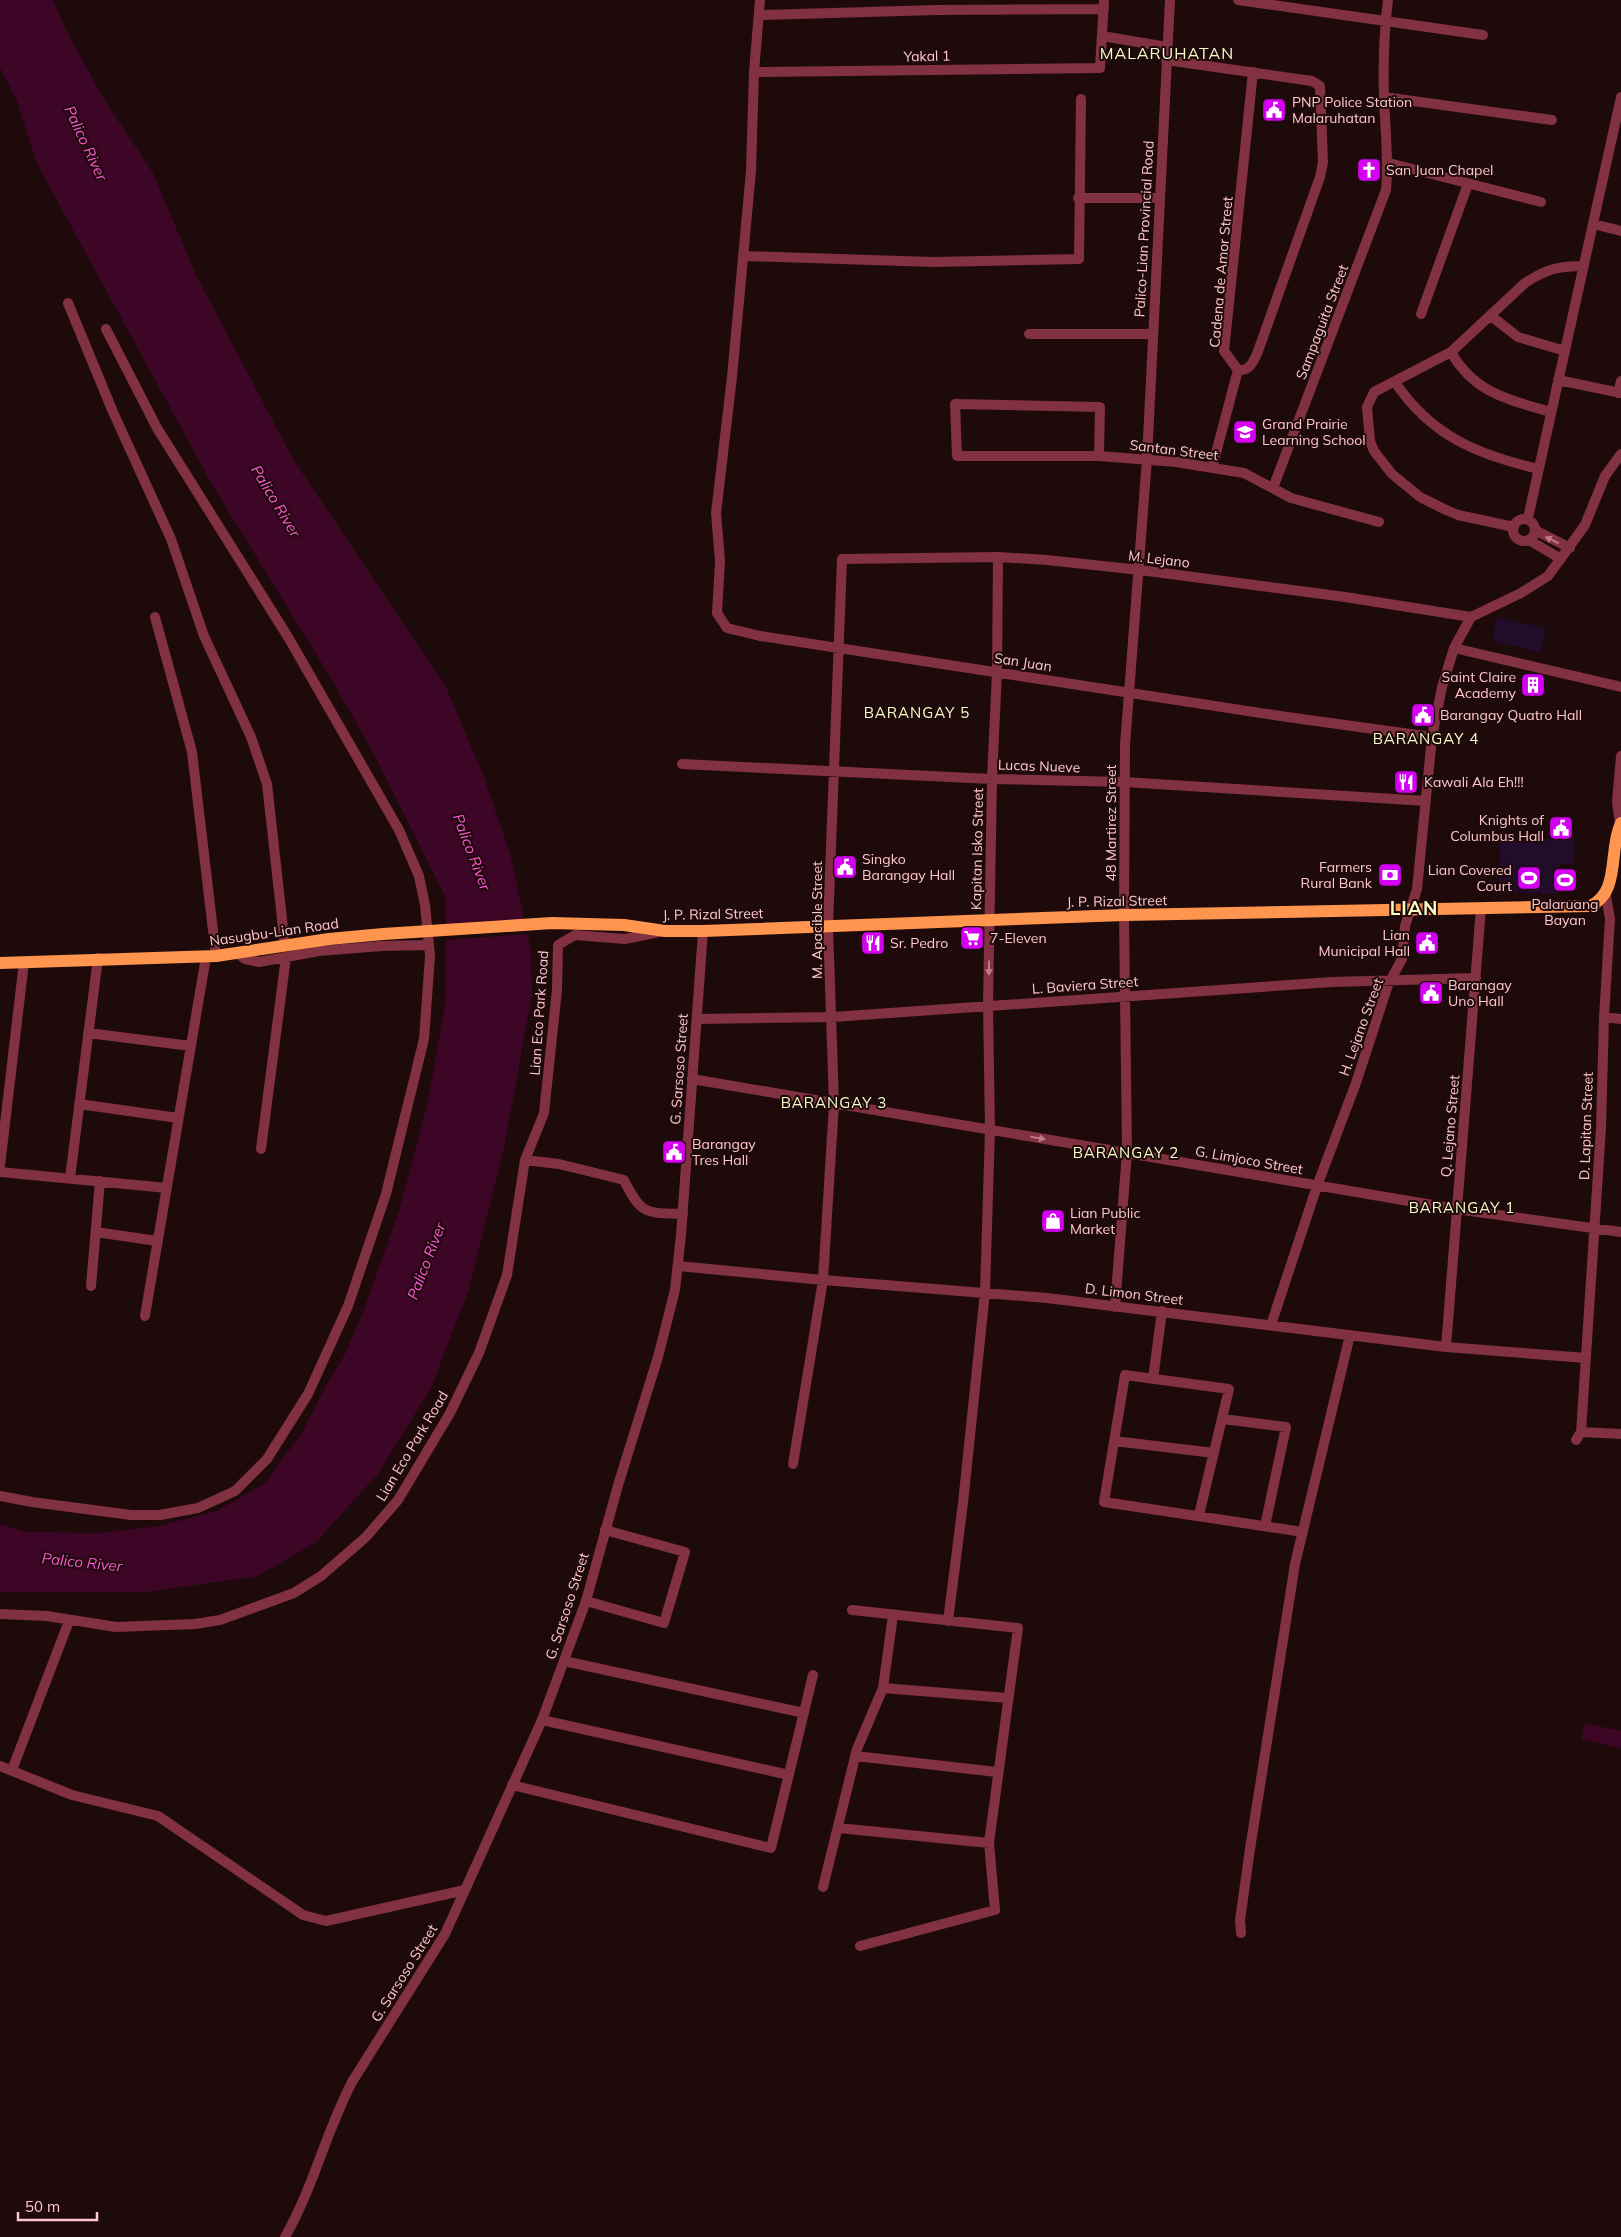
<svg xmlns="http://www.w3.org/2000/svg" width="1621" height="2237" viewBox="0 0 1621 2237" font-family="Mulish,sans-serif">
<rect width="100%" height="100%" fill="#1e0a0b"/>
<path fill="#210d29" d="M1497 617 1546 628 1541 652 1492 641Z
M1500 837 1575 839 1574 864H1560L1559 894 1499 892Z"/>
<path fill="#3d0526" d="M0 0H53L66 30 105 101 153 173 196 275 293 459 446 687 484 777 511 857 531 951 532 995 504 1148 468 1292 431 1388 378 1474 316 1542 258 1576 146 1592H0V1524L27 1532 101 1533 159 1526 217 1511 265 1483 303 1431 328 1382 345 1354 362 1315 399 1211 428 1102 446 998V898L375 756 332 680 213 486 37 164 17 101 0 68Z
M1585 1723 1621 1731V1748L1581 1739Z"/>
<path fill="#1e0a0b" d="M525 919 529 934 444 940V924Z"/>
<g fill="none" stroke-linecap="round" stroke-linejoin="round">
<path stroke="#813140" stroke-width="10" d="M760 0 754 72 751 171 732 377 716 513 720 561 717 613 727 628 760 636 1287 717 1432 737
M1238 0 1483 35
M759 15 937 10 1104 9
M1102 36 1167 47
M1166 60 1312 81 1320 86 1323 162 1320 177 1257 354C1252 364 1249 371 1238 370
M754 72 1100 68 1104 0
M1384 97 1552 120
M1389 163 1541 202
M1078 198H1159
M1593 224 1621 231
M743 256 934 262 1079 259 1081 99
M68 303 113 412 171 539 204 636 251 737 267 784 285 946
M1421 314 1468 184
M1491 316 1518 337 1565 351
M1029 334H1153
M1451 352C1474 393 1509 400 1551 412
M1558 380 1621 393
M1395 382C1431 436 1478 455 1539 469
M1618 393 1621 381
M1099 456 1100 407 955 404 957 456H1099L1176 462 1244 473 1291 498 1379 522
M1212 468 1238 370 1224 351 1253 72
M1273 488 1386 190C1389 159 1385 129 1384 97 1383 65 1384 32 1388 0
M1528 518 1621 97
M1513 530a11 11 0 1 1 22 0a11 11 0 1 1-22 0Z
M1514 527 1458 515 1446 510 1420 497 1392 474 1374 451 1370 441 1367 407 1374 392 1451 352 1525 283C1546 269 1559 266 1584 266
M1535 530 1570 548
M1529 540 1561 559
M155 617 192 752 216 956
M1471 617 1521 593 1548 576 1585 525 1605 476 1621 454
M1454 648 1621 687
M682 764 992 779 1124 782 1426 801
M1620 824 1617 802 1621 756
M238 954 245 959 259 962 319 951 382 946 429 945
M1604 1017 1621 1019
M697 1019 833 1017 1332 982 1476 978
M88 1033 191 1046
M692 1079 1456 1209 1621 1232
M79 1104 178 1118
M261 1149 286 957
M525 1160 544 1113 557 990 558 945 575 935 625 939 659 932
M0 1166 24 962
M0 1172 167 1188
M70 1178 98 958
M96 1232 157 1241
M678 1266 823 1280 1047 1298 1446 1347 1586 1358
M91 1286 100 1181
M1115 1307 1127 1152 1124 915
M145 1316 206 957
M1271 1325 1317 1186 1356 1083 1388 985 1402 959 1405 926 1417 889 1432 737 1442 687 1454 648 1471 617
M1446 1347 1481 908
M1153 1379 1162 1311
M1223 1419 1286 1427 1265 1526
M1581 1432 1621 1434
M1576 1440 1581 1432 1601 1128 1604 1017 1610 919 1606 896
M1114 1441 1214 1453
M793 1464 823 1280 834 1104 828 926 842 559 998 557 1047 560 1140 570 1345 597 1471 617
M0 1496 32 1502 131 1515H160L198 1508 235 1491 267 1459 308 1394 348 1306 386 1194 424 1039 430 956 425 905 419 876 399 830 288 637 157 428 106 329
M1199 1515 1229 1389 1125 1375 1104 1502 1303 1532
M586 1601 664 1623 685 1552 605 1530
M852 1610 1018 1628 989 1843 995 1910 860 1946
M0 1614 47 1616 116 1627 195 1624 220 1620 294 1593 321 1576 366 1537 398 1500 450 1413 479 1353 507 1275 525 1160 559 1164 624 1180C641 1215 646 1213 683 1214
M948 1621 963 1503 985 1292 990 1130 988 1005 992 779 997 672 998 557
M564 1661 804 1713
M883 1688 1007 1698
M542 1720 789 1775
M855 1756 997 1772
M0 1766 72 1795 158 1816 303 1915 326 1921 465 1890
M12 1770 69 1621
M512 1785 771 1848 813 1675
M838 1828 989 1843
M823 1887 857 1749 883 1688 893 1615
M1241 1933 1240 1920 1250 1849 1295 1564 1350 1335"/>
<path stroke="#813140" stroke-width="10" d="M1124 915 1125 745 1147 459 1170 0
M285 2237C313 2188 326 2132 352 2082L445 1934 542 1720 586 1601 619 1482 658 1357 675 1290 681 1235 703 931"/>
<path stroke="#ff954e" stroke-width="12" d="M0 963 216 956 329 939 383 934 552 923 624 925 665 931H703L1124 915 1590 906C1621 892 1608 850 1621 823"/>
</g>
<defs><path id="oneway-solid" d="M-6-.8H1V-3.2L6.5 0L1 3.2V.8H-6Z" transform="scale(1.25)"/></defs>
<g fill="#c07c86">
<use href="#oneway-solid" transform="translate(1552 540) rotate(-154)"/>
<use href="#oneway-solid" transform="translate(989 968) rotate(91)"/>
<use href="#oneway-solid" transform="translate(1038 1138) rotate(9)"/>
</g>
<defs>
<symbol id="civic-square" viewBox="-11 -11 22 22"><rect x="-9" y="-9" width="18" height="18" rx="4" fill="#d400f2" stroke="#1e0a0b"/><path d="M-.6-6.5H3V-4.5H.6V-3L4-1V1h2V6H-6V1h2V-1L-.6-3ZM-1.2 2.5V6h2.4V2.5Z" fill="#fff"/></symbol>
<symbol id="church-square" viewBox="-11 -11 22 22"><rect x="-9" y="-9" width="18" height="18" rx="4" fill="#d400f2" stroke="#1e0a0b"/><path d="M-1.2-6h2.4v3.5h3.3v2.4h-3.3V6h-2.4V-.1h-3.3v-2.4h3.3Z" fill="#fff"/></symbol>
<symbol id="school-square" viewBox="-11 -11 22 22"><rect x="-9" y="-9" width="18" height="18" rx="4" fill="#d400f2" stroke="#1e0a0b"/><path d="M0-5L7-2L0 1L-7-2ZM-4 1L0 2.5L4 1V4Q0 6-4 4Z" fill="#fff"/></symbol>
<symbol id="building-square" viewBox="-11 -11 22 22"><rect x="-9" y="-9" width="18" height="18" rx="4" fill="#d400f2" stroke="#1e0a0b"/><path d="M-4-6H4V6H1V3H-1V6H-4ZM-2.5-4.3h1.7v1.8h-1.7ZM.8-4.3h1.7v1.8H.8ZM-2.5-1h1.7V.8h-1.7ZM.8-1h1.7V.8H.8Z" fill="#fff"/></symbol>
<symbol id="restaurant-square" viewBox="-11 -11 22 22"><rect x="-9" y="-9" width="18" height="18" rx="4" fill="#d400f2" stroke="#1e0a0b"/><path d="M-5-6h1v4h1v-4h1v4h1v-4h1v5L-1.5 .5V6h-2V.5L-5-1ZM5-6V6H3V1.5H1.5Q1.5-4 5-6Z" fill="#fff"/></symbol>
<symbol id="bank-square" viewBox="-11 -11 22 22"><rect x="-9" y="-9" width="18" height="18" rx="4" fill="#d400f2" stroke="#1e0a0b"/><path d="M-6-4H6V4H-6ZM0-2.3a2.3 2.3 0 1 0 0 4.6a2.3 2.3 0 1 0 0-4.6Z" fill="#fff"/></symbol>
<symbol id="stadium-square" viewBox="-11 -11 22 22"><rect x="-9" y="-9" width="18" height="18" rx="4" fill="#d400f2" stroke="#1e0a0b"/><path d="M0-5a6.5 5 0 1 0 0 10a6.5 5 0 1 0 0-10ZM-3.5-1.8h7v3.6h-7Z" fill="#fff"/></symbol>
<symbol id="supermarket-square" viewBox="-11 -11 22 22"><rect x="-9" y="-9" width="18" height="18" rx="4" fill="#d400f2" stroke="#1e0a0b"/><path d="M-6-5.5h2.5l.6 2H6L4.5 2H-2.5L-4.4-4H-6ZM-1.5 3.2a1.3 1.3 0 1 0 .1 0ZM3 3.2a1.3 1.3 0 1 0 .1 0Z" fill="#fff"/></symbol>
<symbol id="shop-square" viewBox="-11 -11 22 22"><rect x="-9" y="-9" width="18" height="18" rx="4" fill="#d400f2" stroke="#1e0a0b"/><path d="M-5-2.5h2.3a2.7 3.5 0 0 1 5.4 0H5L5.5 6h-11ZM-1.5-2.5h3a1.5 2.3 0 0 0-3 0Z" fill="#fff"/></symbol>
</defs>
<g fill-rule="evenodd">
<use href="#civic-square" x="1260" y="96" width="28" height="28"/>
<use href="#church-square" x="1355" y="156" width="28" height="28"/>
<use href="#school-square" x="1231" y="418" width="28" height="28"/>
<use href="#building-square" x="1519" y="671" width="28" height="28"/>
<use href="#civic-square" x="1409" y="701" width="28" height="28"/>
<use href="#restaurant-square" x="1392" y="768" width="28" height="28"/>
<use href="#civic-square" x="1547" y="814" width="28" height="28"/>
<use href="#civic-square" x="831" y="853" width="28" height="28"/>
<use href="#bank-square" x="1376" y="861" width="28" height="28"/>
<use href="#stadium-square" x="1515" y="864" width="28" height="28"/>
<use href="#stadium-square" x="1551" y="866" width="28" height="28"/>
<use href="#supermarket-square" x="958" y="924" width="28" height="28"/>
<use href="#restaurant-square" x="859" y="929" width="28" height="28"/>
<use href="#civic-square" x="1413" y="929" width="28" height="28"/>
<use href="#civic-square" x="1417" y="979" width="28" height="28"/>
<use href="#civic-square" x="660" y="1138" width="28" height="28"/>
<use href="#shop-square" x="1039" y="1207" width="28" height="28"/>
</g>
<g text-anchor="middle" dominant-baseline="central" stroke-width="4" stroke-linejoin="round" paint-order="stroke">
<g font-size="14" fill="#ffc7cd" stroke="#1e0a0b">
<text transform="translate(927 56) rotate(-1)">Yakal 1</text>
<text transform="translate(1144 229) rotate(-87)">Palico-Lian Provincial Road</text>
<text transform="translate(1221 272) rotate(-85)">Cadena de Amor Street</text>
<text transform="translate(1322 322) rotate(-69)">Sampaguita Street</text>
<text transform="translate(1174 450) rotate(7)">Santan Street</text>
<text transform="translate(1159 559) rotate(7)">M. Lejano</text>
<text transform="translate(1023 662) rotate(9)">San Juan</text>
<text transform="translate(1039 766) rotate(2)">Lucas Nueve</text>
<text transform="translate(1111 823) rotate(-90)">48 Martirez Street</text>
<text transform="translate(977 849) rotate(-89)">Kapitan Isko Street</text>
<text transform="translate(1117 901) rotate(-1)">J. P. Rizal Street</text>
<text transform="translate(713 914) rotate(-1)">J. P. Rizal Street</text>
<text transform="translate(817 920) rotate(-90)">M. Apacible Street</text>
<text transform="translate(274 932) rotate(-8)">Nasugbu-Lian Road</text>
<text transform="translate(1085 985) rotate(-4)">L. Baviera Street</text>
<text transform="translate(539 1013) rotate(-86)">Lian Eco Park Road</text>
<text transform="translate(1361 1027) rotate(-70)">H. Lejano Street</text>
<text transform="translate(679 1069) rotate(-86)">G. Sarsoso Street</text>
<text transform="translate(1450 1126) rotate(-85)">Q. Lejano Street</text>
<text transform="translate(1586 1126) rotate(-88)">D. Lapitan Street</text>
<text transform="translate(1249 1160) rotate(10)">G. Limjoco Street</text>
<text transform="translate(1134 1294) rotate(7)">D. Limon Street</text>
<text transform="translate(412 1446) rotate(-59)">Lian Eco Park Road</text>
<text transform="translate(567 1606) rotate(-72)">G. Sarsoso Street</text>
<text transform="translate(404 1973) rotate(-58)">G. Sarsoso Street</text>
</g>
<g font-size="14" fill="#ffc7cd" stroke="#1e0a0b" text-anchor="start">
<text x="1292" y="102">PNP Police Station<tspan x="1292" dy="16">Malaruhatan</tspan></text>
<text x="1386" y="170">San Juan Chapel</text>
<text x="1262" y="424">Grand Prairie<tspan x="1262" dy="16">Learning School</tspan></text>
<text x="1516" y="677" text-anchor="end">Saint Claire<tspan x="1516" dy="16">Academy</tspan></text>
<text x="1440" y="715">Barangay Quatro Hall</text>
<text x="1424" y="782">Kawali Ala Eh!!!</text>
<text x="1544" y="820" text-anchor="end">Knights of<tspan x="1544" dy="16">Columbus Hall</tspan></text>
<text x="862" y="859">Singko<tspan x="862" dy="16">Barangay Hall</tspan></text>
<text x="1372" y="867" text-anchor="end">Farmers<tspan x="1372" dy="16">Rural Bank</tspan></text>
<text x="1512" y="870" text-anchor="end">Lian Covered<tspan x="1512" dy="16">Court</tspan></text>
<text x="1565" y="904" text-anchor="middle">Palaruang<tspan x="1565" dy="16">Bayan</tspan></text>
<text x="1410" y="935" text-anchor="end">Lian<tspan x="1410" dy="16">Municipal Hall</tspan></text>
<text x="990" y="938">7-Eleven</text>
<text x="890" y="943">Sr. Pedro</text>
<text x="1448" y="985">Barangay<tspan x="1448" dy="16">Uno Hall</tspan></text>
<text x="692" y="1144">Barangay<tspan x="692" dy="16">Tres Hall</tspan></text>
<text x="1070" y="1213">Lian Public<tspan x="1070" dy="16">Market</tspan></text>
</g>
<g font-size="15" font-style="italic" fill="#ff55d7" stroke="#1e0a0b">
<text transform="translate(86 143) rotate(65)">Palico River</text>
<text transform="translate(276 501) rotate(59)">Palico River</text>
<text transform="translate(472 852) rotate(69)">Palico River</text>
<text transform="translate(426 1261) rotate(-69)">Palico River</text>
<text transform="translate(82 1562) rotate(6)">Palico River</text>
</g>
<g font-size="15" letter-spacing="1" fill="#f8ffc9" stroke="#1e0a0b">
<text x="917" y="712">BARANGAY 5</text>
<text x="1426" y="738">BARANGAY 4</text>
<text x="834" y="1102">BARANGAY 3</text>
<text x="1126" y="1152">BARANGAY 2</text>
<text x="1462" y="1207">BARANGAY 1</text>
</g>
<g font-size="16" letter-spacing="1" fill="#f8ffc9" stroke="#1e0a0b">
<text x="1167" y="53">MALARUHATAN</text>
</g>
<g font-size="19" font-weight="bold" letter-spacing="1" fill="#f8ffc9" stroke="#1e0a0b">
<text x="1414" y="908">LIAN</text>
</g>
</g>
<path d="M18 2212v8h79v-8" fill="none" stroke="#ffc7cd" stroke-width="2.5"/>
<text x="25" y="2212" font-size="15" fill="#ffc7cd" stroke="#1e0a0b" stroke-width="4" paint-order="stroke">50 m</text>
</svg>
